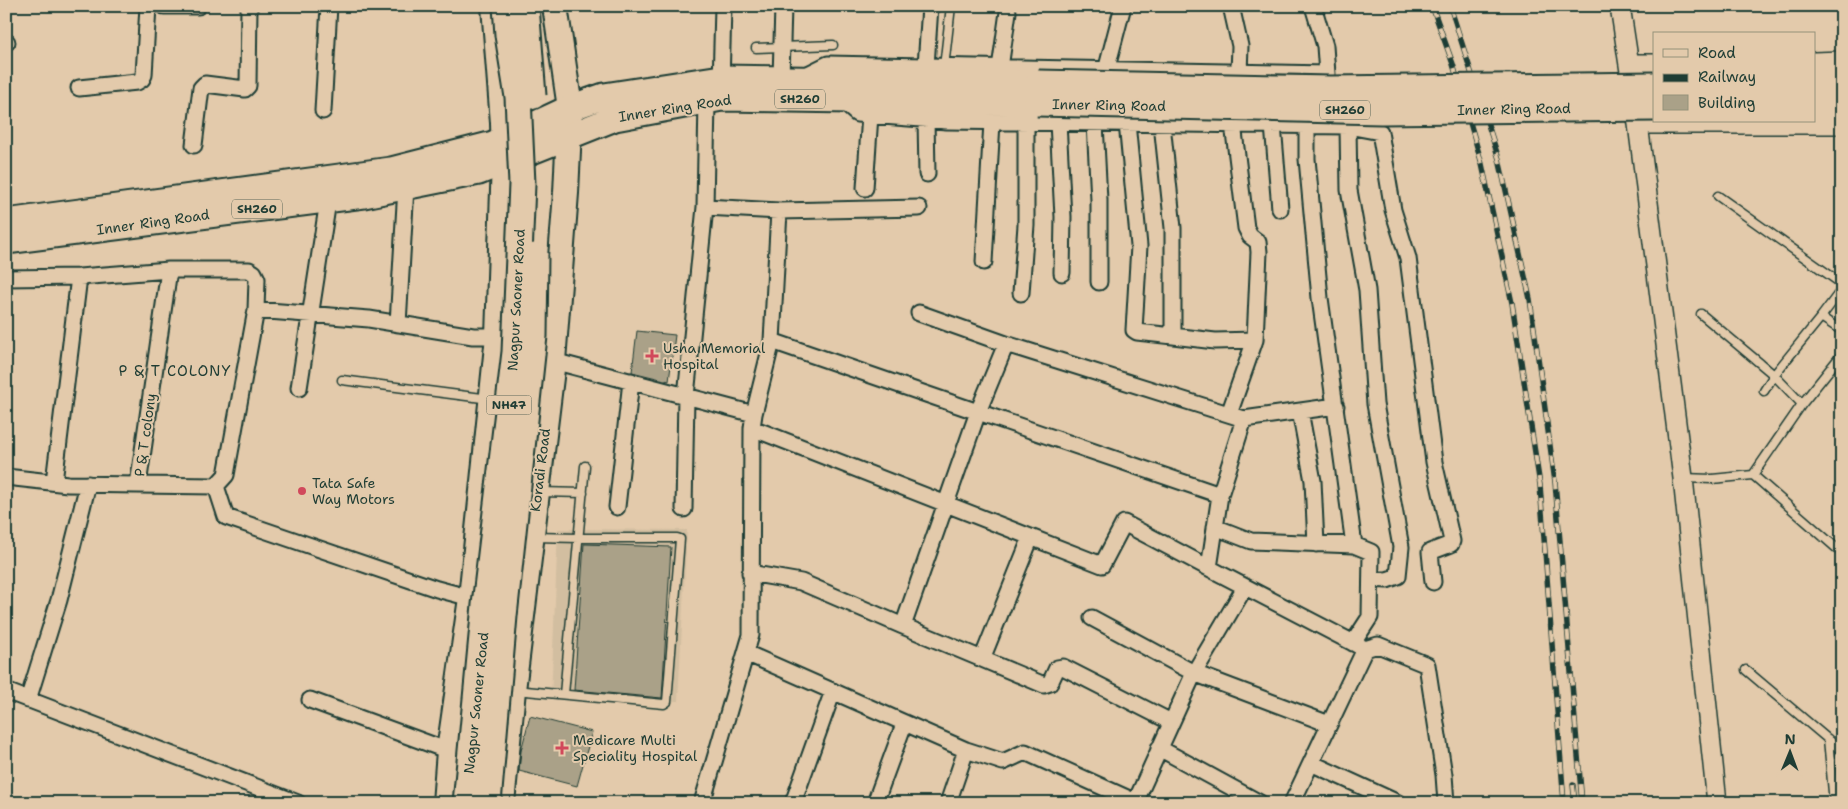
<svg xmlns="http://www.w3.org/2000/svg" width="1848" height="809" viewBox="0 0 1848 809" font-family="'Shantell Sans',sans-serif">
<rect width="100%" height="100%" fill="#e3caab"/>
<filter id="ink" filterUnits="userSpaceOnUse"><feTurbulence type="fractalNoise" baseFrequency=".02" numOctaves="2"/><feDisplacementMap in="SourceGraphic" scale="10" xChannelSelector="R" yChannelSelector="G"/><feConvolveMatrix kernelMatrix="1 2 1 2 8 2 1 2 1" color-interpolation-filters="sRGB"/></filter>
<g filter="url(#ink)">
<path fill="#d2bea0" d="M558 529 687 530 678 701 551 698Z"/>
<path fill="#aaa188" stroke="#1f3d34" d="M637 331 675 335 669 381 632 372Z
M584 544 671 547 662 698 574 690Z
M530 716 592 732 577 786 519 771 521 751Z"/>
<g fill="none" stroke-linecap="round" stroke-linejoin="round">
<defs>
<path id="service" d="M756 48 833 45
M944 67 951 6
M1718 196 1842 284
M1842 289 1821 317 1842 331
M1701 314 1774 375 1821 317
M342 380 490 399
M1764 391 1774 375 1802 404
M1753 475 1802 404 1842 354
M1683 478 1712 479 1753 475 1842 553
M540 492 583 493
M1746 670 1842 751
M515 690 664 704 667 702 680 539 677 538H579L534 537
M564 694 585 466
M1828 739 1834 803
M6 793 7 803"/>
<path id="minor" d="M164 6H198
M1231 6 1240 46 1239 73
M6 42H7
M926 66 930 6
M1000 68 1008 12
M1106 71 1123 6
M804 76 828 64 1327 74 1325 46 1313 6
M781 79 783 6
M721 85 723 6
M79 88 137 82 142 79 144 75 148 6
M841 100 857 114 947 121 1348 126 1380 132 1393 210 1408 258 1434 462 1452 541 1451 544 1430 552 1433 582
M323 111 329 6
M926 119 927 174
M1058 122 1063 217 1062 273
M1095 123 1099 200V282
M1127 123 1139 246 1134 330 1137 332 1173 336V228L1162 124
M1273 125 1280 209
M1307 126V159L1320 298 1354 545
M1348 126 1349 190 1367 290 1375 404 1401 547 1398 576 1387 580 1371 579
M194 145 201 88 205 84 245 89 248 86 249 6
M865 188 870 115
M705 207 779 211 919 208
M984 262 992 122
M169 270H249L254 273 257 279 256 310 226 475 216 486
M6 278 79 277 169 270 138 485 216 486 226 517 437 589 471 598
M1021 293 1026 225V122
M256 310 369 319 473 336H498
M919 313 1006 344
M398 324 406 187
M1173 336 1215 341 1255 340
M772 341 978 412 1006 344 1244 419 1220 495
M553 361 754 414
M299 388 328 201
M1300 411 1313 481 1316 544
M1229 414 1255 340 1259 252 1258 242 1250 236 1246 228 1233 124
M1244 419 1336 406
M752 428 1102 565 1124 523 1209 568
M6 477 68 484 138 485
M54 482 79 277
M617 507 631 381
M684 509 686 396 705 207 707 101
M1215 527 1251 541 1354 545 1371 552 1370 617 1353 643
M750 573 801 582 903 626 978 412 1220 495 1209 568 1365 649 1292 803
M1092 618 1194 673 1329 724
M903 626 982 659 1031 537
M1365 649 1378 645 1427 665 1444 775 1446 803
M746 653 966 750 1003 762 1025 752 1138 803
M982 659 1044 685 1050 683 1057 668 1063 667 1171 722
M6 691 298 803
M28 700 59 600 88 484
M310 700 449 751
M1159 748 1260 803
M1311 763 1398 803
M702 803 751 635 752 428 754 414 772 341 779 211
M793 803 833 691
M875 803 904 724
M948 803 966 750
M1135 803 1194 673 1245 587"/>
<path id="tertiary" d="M1620 6 1638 124 1683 478 1717 803
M1814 62 1842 61
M1629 64H1654
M1638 124H1842"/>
<path id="primary" d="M445 803 449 751 471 598 498 336 504 161 503 123 494 6
M502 803 513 690 553 361 566 193 570 108 555 6"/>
<path id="trunk" d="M1814 83 1842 82
M1814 107H1842
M6 222 391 170 493 144 570 108 604 96 721 78 1038 83
M6 241 364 195 479 172 615 118 722 98 1037 103"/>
</defs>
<use href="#service" stroke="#1f3d34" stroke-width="11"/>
<use href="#minor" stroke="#1f3d34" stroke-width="19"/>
<use href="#tertiary" stroke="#1f3d34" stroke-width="22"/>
<use href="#primary" stroke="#1f3d34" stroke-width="28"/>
<use href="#trunk" stroke="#1f3d34" stroke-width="29"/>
<use href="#service" stroke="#e3caab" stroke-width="8"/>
<use href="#minor" stroke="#e3caab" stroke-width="15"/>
<use href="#tertiary" stroke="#e3caab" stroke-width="19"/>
<use href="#primary" stroke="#e3caab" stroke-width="24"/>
<use href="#trunk" stroke="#e3caab" stroke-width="25"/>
<defs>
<path id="rail" d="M1432 6 1453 64 1482 164 1512 303 1540 485 1564 803
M1450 6 1499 159 1530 299 1555 482 1582 803
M1573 785 1575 803"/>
</defs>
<use href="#rail" stroke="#1f3d34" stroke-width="5.5"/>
<use href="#rail" stroke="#e3caab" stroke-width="4" stroke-dasharray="11" stroke-linecap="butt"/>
<defs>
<path id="trunk-bridge" d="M526 6 533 96
M1038 83 1331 89 1654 85
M1037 103 1381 111 1654 108
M466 803 485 605 515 352 522 184 518 97 508 35 506 6
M488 803 504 616 534 336 535 256"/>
</defs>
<use href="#trunk-bridge" stroke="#1f3d34" stroke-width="29" stroke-linecap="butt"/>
<use href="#trunk-bridge" stroke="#e3caab" stroke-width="25"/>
</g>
</g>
<g fill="#d1495b" stroke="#e3caab" stroke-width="2">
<path d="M649.5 348.5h5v5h5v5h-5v5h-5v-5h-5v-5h5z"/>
<circle cx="302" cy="491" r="5"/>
<path d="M559.5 740.5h5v5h5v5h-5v5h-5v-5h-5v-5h5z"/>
</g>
<g text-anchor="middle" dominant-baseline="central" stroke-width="4" stroke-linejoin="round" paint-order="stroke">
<g fill="#e3caab" stroke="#5a6758" stroke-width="1">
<rect x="775" y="89.5" width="50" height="19" rx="4"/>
<rect x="1320" y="100.5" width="50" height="19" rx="4"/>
<rect x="232" y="199.5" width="50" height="19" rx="4"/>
<rect x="486.5" y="395.5" width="45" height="19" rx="4"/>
</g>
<g font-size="12" font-weight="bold" fill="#1f3d34">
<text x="800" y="99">SH260</text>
<text x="1345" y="110">SH260</text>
<text x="257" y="209">SH260</text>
<text x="509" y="405">NH47</text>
</g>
<g font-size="14" fill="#1f3d34" stroke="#e3caab">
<text transform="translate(1109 105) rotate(1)">Inner Ring Road</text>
<text transform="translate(675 108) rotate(-9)">Inner Ring Road</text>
<text transform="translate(1514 109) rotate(-1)">Inner Ring Road</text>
<text transform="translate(153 222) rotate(-8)">Inner Ring Road</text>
<text transform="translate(516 300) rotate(-87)">Nagpur Saoner Road</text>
<text transform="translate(145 435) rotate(-82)">P &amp; T colony</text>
<text transform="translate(540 470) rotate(-83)">Koradi Road</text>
<text transform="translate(476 703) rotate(-84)">Nagpur Saoner Road</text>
</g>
<g font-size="14" fill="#1f3d34" stroke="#e3caab" text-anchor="start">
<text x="663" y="348">Usha Memorial<tspan x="663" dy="16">Hospital</tspan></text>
<text x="312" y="483">Tata Safe<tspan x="312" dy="16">Way Motors</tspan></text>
<text x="573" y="740">Medicare Multi<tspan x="573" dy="16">Speciality Hospital</tspan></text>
</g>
<g font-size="15" letter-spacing="1" fill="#1f3d34" stroke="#e3caab">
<text x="175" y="371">P &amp; T COLONY</text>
</g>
</g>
<rect width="1848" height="809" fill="none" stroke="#e3caab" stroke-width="25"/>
<rect x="12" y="12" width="1823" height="784" fill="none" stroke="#1f3d34" stroke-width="2" filter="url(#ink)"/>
<rect x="1653" y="32" width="162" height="90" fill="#e3caab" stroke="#95927b"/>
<rect x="1663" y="49" width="25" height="8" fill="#e3caab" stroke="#95927b"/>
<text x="1698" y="58" font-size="15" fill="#1f3d34">Road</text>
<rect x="1663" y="74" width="25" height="8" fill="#1f3d34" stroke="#95927b"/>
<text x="1698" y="82" font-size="15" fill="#1f3d34">Railway</text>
<rect x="1663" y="95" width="25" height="15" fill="#aaa188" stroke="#95927b"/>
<text x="1698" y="108" font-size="15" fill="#1f3d34">Building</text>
<g transform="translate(1790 752) rotate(1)" stroke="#e3caab" stroke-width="4" paint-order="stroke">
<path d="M0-4L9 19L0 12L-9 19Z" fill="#1f3d34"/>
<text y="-8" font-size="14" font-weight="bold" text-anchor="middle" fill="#1f3d34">N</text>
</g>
</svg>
